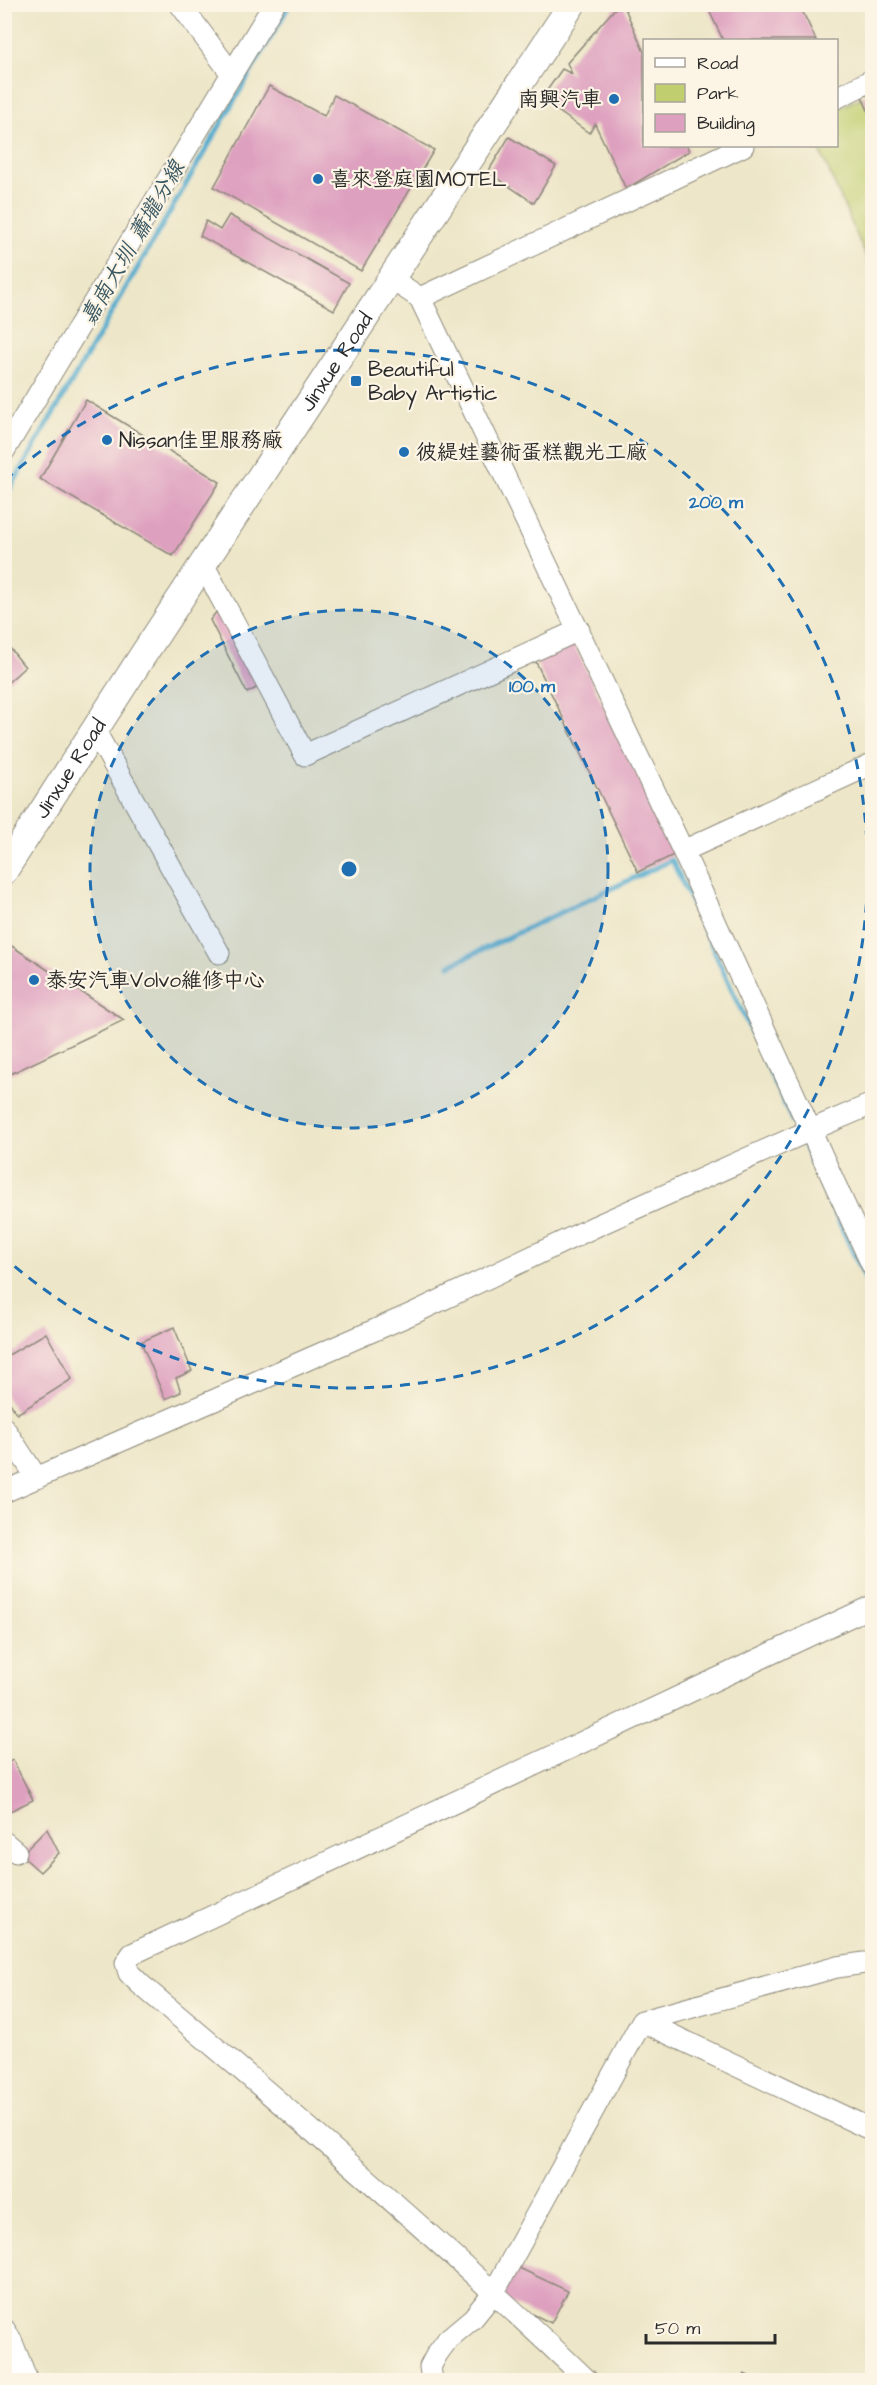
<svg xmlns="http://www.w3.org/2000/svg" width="877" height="2385" viewBox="0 0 877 2385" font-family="'Architects Daughter','LXGW WenKai TC',sans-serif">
<rect width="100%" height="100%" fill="#fcf5e5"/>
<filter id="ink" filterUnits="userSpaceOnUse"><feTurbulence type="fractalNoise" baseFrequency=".0167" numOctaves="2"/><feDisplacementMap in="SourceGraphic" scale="12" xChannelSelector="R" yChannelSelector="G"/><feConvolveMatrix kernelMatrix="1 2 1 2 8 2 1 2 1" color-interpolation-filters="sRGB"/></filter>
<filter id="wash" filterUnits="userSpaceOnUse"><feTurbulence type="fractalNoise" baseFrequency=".008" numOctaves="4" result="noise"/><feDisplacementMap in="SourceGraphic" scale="24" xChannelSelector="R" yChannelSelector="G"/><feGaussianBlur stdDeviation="1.35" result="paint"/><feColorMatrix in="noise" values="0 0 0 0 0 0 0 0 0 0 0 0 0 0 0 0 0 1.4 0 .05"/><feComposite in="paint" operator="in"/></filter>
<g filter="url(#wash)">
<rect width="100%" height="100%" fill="#ede6c8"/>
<path fill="#c0ce70" stroke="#767c4e" stroke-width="1.5" d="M862 97 872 119V270L818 146H836L837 109Z"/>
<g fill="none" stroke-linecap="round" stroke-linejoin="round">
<path stroke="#52accf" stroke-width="5" d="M4 499 290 4
M450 965 672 860 793 1122
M805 1148 872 1293"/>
</g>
<g id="blocks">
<path fill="#dea0bf" d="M619 4H623L644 52V146H687L689 151 626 189 595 124 589 133 541 99 562 69 572 74 567 63Z
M706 4H799L816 40H723Z
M269 86 324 116 334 95 434 150 361 271 214 187Z
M872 93V119L862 97Z
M509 137 556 166 534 203 488 172Z
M229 215 349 283 334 310 200 236 206 221 220 230Z
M86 400 220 482 173 556 40 479Z
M221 606 260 686 247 693 210 620Z
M5 642 25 667 5 685Z
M573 643 676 854 638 872 535 660Z
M4 941 124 1020 4 1077Z
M174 1327 192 1371 176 1378 181 1392 165 1399 141 1342Z
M46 1333 72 1379 17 1414 5 1395V1357Z
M13 1760 33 1800 4 1814V1764Z
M47 1829 59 1853 40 1872 21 1855Z
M517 2267 568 2291 551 2323 500 2298Z
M744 2374 758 2380H741Z"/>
</g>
</g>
<g filter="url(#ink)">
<use href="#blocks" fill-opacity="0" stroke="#8c887a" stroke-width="1.5"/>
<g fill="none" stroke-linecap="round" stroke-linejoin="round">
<defs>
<path id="minor" d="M180 4 231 73
M836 98 872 80
M390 278 420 298 743 146
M420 298 683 851 872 1265
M4 451 274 4
M203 564 305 755 579 630
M95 731 219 953
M683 851 872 764
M4 1428 37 1478
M4 1492 416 1312 596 1226 811 1130 872 1104
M4 1842 16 1852
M642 2021 872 2130
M4 2329 11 2340 27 2380
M432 2380 430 2367 437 2354 448 2339 473 2318 494 2292 642 2021 837 1967 864 1963 872 1964
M587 2380C443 2243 293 2112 140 1984L129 1973 126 1963 132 1954 872 1606"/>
<g id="major">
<path id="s1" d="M4 871 143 655 572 4"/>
<path d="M4 2376 13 2380"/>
</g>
</defs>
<use href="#minor" stroke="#8c887a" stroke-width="23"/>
<use href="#major" stroke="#8c887a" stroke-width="29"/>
<use href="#minor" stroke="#fff" stroke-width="21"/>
<use href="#major" stroke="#fff" stroke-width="27"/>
</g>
</g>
<circle cx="349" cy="869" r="259" fill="#1f6fb2" fill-opacity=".12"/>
<g fill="none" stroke="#1f6fb2" stroke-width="3" stroke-dasharray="10 8">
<circle cx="349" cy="869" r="259"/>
<path d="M5 480A519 519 0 1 1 5 1258"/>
</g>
<g fill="#1f6fb2" stroke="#fcf5e5" stroke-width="2">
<circle cx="614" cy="99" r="6"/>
<circle cx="318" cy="179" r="6"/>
<rect x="350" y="375" width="12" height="12" rx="3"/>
<circle cx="107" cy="440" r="6"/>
<circle cx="404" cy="452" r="6"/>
<circle cx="34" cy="980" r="6"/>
</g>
<g text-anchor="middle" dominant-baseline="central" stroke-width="4.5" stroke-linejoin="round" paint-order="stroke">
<g font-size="21" fill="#2b2b2b" stroke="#fcf5e5" text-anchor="start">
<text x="602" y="99" text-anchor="end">南興汽車</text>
<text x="330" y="179">喜來登庭園MOTEL</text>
<text x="368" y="369">Beautiful<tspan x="368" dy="24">Baby Artistic</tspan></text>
<text x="119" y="440">Nissan佳里服務廠</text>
<text x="416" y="452">彼緹娃藝術蛋糕觀光工廠</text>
<text x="46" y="980">泰安汽車Volvo維修中心</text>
</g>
<g font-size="21" fill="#2b2b2b" stroke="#fcf5e5">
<text stroke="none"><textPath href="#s1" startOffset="608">Jinxue Road</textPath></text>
<text stroke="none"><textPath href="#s1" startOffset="122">Jinxue Road</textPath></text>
</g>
<g font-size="22" font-style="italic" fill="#395864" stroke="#fcf5e5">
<text transform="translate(133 243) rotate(-60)">嘉南大圳 蕭壠分線</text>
</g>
</g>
<circle cx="349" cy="869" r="9" fill="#1f6fb2" stroke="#fcf5e5" stroke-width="3"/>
<g font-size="18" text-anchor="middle" font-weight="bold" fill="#1f6fb2" stroke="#fcf5e5" stroke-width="4.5" stroke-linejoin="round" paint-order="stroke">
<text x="716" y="508">200 m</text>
<text x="532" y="692">100 m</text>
</g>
<rect width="877" height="2385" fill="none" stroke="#fcf5e5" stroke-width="24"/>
<rect x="643" y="39" width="195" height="108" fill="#fcf5e5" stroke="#a8a49b" stroke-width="1.5"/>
<rect x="655" y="58" width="30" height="9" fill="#ffffff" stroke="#a8a49b" stroke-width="1.5"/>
<text x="697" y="69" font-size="18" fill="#2b2b2b">Road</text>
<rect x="655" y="84" width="30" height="18" fill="#c0ce70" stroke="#a8a49b" stroke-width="1.5"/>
<text x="697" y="99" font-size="18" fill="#2b2b2b">Park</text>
<rect x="655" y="114" width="30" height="18" fill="#dea0bf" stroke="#a8a49b" stroke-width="1.5"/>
<text x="697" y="129" font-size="18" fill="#2b2b2b">Building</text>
<path d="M646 2334v9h129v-9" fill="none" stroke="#2b2b2b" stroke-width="3"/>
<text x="655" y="2334" font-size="18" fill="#2b2b2b" stroke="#fcf5e5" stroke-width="4.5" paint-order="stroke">50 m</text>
</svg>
